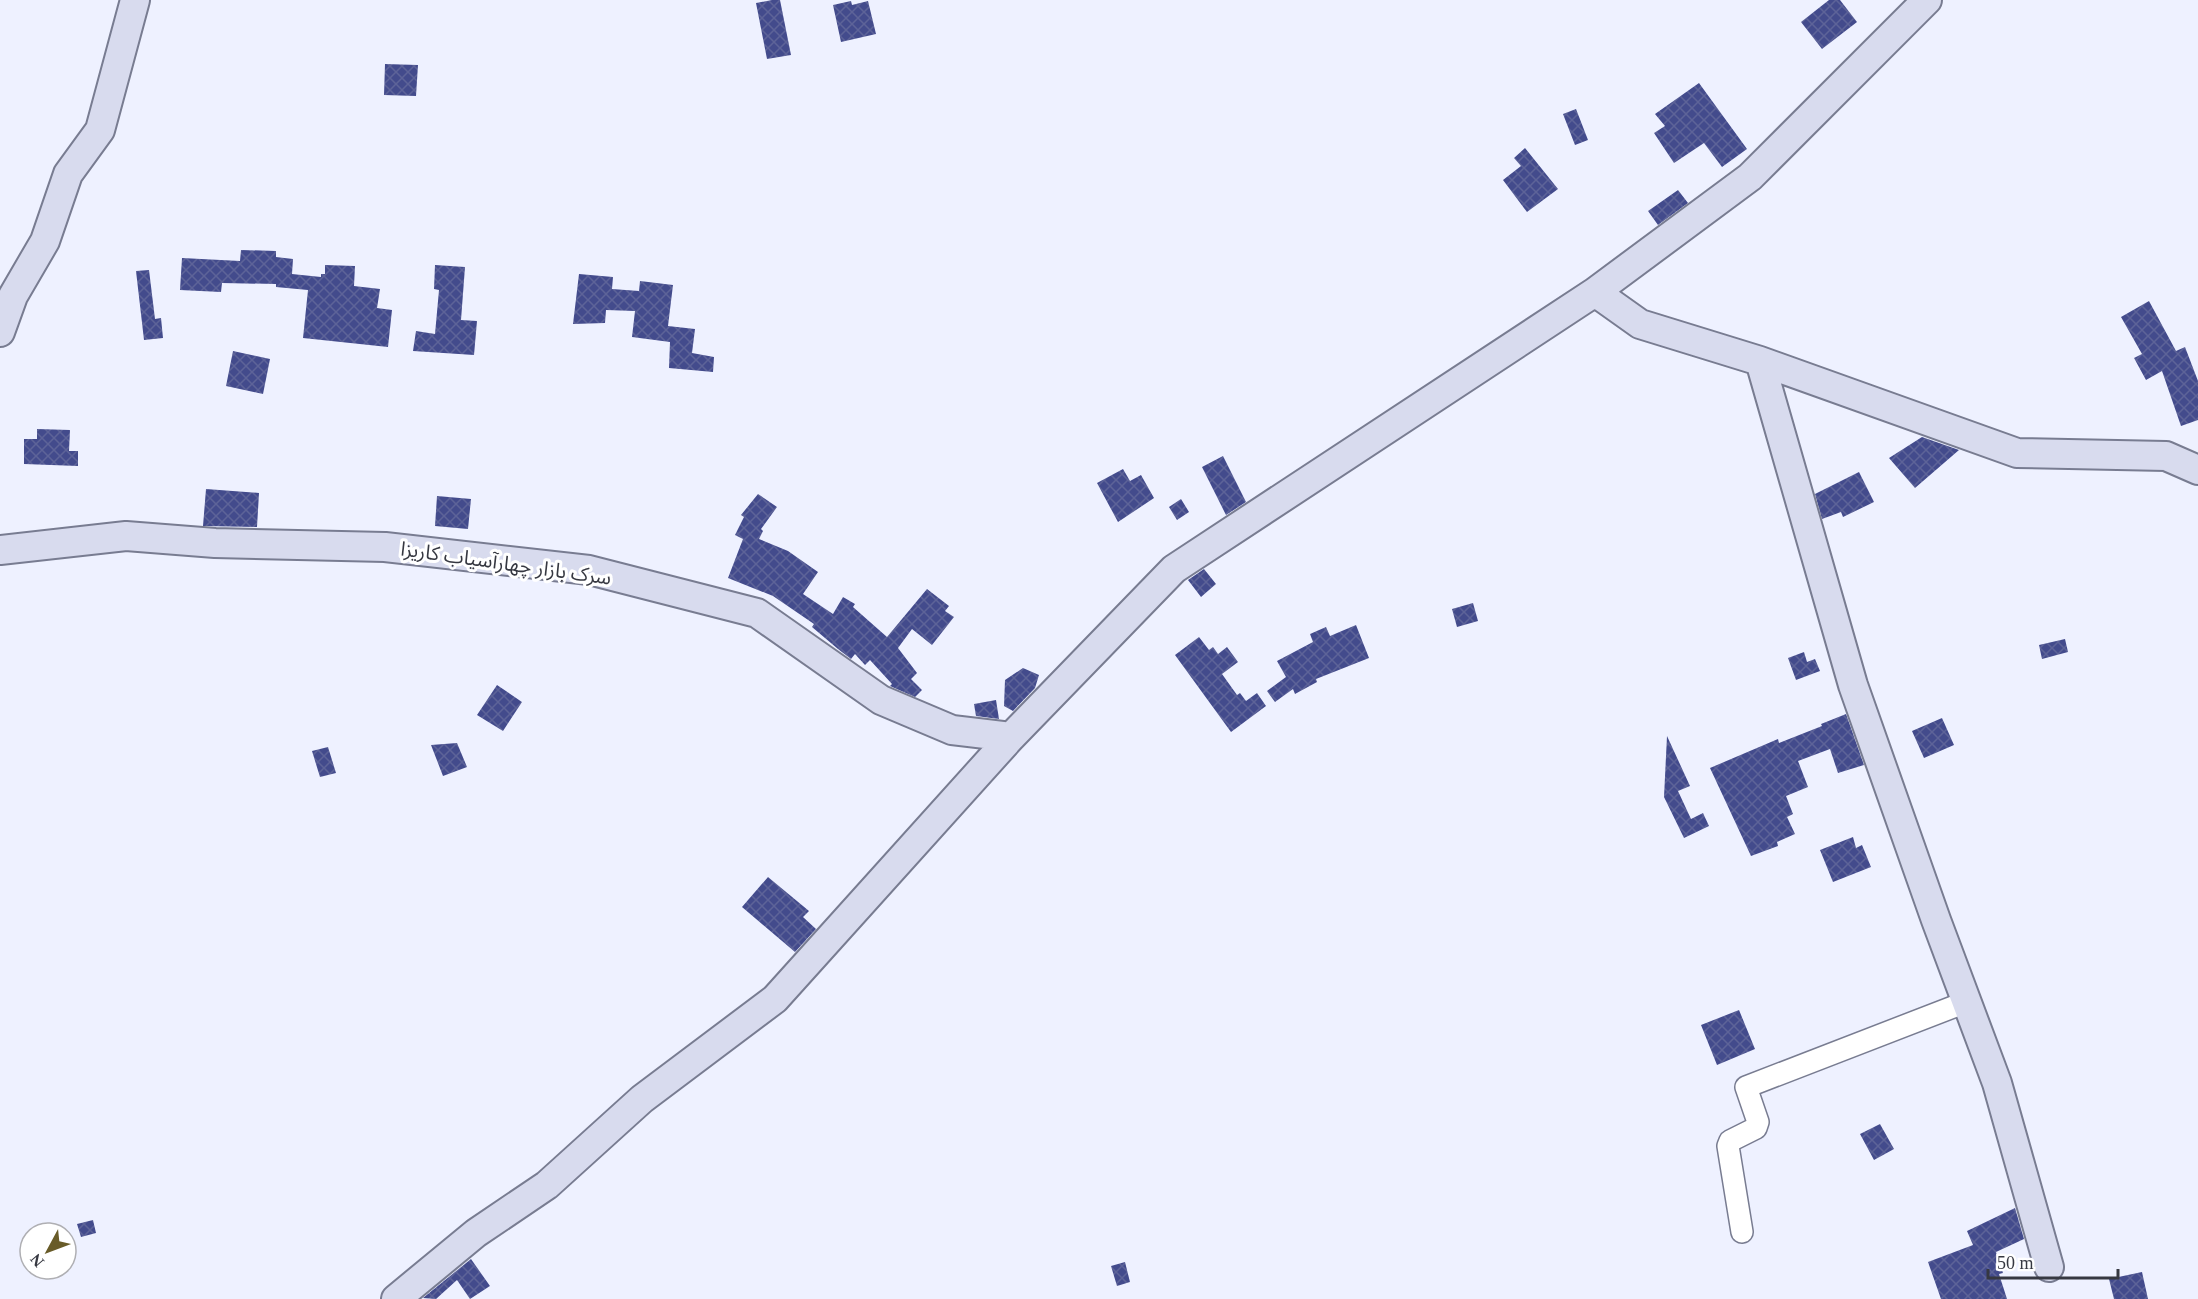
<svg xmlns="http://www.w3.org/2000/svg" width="2198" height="1299" viewBox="0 0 2198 1299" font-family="'Times New Roman','Noto Sans Arabic',serif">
<defs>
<pattern id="building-cross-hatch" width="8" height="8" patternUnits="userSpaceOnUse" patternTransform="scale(1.5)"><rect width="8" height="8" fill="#434b8c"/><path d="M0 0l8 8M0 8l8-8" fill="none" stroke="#5d6398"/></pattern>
</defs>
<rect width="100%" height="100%" fill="#eef1ff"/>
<path fill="url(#building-cross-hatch)" d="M772 0H780L791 55 767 59 756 3Z
M1829 0H1840L1857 22 1822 49 1801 22Z
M851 1 852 5 868 1 876 34 841 42 833 5Z
M385 64 418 65 416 96 384 95Z
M1699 83 1747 149 1722 167 1704 143 1674 163 1654 133 1665 126 1655 114Z
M1576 109 1588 140 1575 145 1563 114Z
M1525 148 1558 189 1527 212 1503 180 1521 166 1514 158Z
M1678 190 1688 203 1658 225 1648 211Z
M241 250 276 251V257L293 259 292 274 321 277V274H325V265L355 266 354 286 380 289 377 308 392 310 388 347 303 338 308 290 276 287V284L222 283 221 292 180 290 182 258 240 261Z
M435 265 465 267 461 320 477 321 474 355 413 351 416 331 435 334 439 290 434 289Z
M149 270 155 319 161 318 163 338 144 340 136 271Z
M579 274 613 277 612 289 639 291 640 281 673 285 668 326 695 329 692 353 714 357 713 372 669 368 670 342 632 337 635 311 606 310 605 323 573 324Z
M2149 301 2176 351 2185 347 2198 381V420L2181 426 2162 371 2146 380 2134 358 2142 354 2121 317Z
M233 351 270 359 263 394 226 386Z
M37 429 70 430 69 451H78V466L24 464V439H37Z
M1922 437 1959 450 1915 488 1889 458Z
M1223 456 1246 502 1226 515 1202 467Z
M1123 469 1130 481 1141 475 1154 498 1118 522 1097 483Z
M1859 472 1874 502 1843 517 1841 512 1822 519 1815 494Z
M206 489 259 493 257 527 203 526Z
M758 494 777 507 761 529 763 531 759 539 788 551 818 572 803 594 833 614 843 597 855 604 853 607 887 637 927 589 949 606 945 611 954 617 932 645 912 629 898 648 917 673 911 679 922 690 915 697 890 686 892 684 870 660 865 665 855 654 851 659 838 649 812 627 814 624 773 596 728 578 743 539 735 535 744 517 741 515Z
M437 496 471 499 468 529 435 526Z
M1181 499 1189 512 1177 520 1169 507Z
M1204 569 1216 584 1201 597 1188 580Z
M1473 603 1478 621 1457 627 1452 609Z
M1356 625 1369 658 1316 679 1317 682 1295 694 1293 689 1275 702 1267 691 1286 677 1277 661 1313 642 1310 634 1326 627 1330 636Z
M1199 637 1209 650 1213 647 1218 654 1227 647 1238 662 1222 674 1237 695 1240 693 1246 701 1257 693 1266 706 1231 732 1175 655Z
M2065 639 2068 652 2042 659 2039 645Z
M1804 652 1807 662 1815 659 1820 671 1796 680 1788 658Z
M1023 668 1039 675 1035 688 1013 711 1004 706 1005 680Z
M497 685 522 702 503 731 477 715Z
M996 700 999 719 976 716 974 704Z
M1846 714 1864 765 1838 773 1830 749 1798 761 1808 787 1786 796 1793 814 1787 817 1795 834 1777 842 1778 846 1751 856 1710 768 1778 739 1779 743 1822 726 1821 724Z
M1942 718 1954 745 1924 758 1912 731Z
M1667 736 1690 786 1678 791 1691 819 1703 813 1709 826 1684 838 1664 797Z
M457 743 467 767 443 776 431 745Z
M328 747 336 773 320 777 312 751Z
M1853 837 1856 848 1862 845 1871 867 1833 882 1820 850Z
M768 877 809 911 803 917 816 929 795 952 742 907Z
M1739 1010 1755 1049 1717 1065 1701 1025Z
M1880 1124 1894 1149 1874 1160 1860 1134Z
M2015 1208 2024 1239 1996 1252 2003 1273 1999 1274 2007 1299H1941L1928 1262 1973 1245 1967 1231Z
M93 1220 96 1233 81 1237 77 1224Z
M471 1259 490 1286 470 1299 457 1280 436 1299 423 1298Z
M1125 1262 1130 1282 1117 1286 1111 1266Z
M2142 1272 2148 1299H2114L2109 1279Z"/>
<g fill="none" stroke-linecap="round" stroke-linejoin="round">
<defs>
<path id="street" d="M1742 1232 1728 1146 1730 1141 1756 1128 1758 1122 1746 1087 1966 1002"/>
<path id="secondary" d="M1595 292 1750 177 1927 0
M0 332 13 296 45 241 68 174 100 130 135 0
M1760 361 1853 685 1936 920 1997 1083 2049 1267
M0 550 126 536 215 543 385 547 589 570 757 613 881 700 952 730 1011 737
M396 1299 476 1233 547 1185 642 1099 775 999 1011 737 1174 569 1595 292 1640 324 1760 361 2017 453 2166 456 2198 470"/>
</defs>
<use href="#street" stroke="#787c91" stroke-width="24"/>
<use href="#secondary" stroke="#787c91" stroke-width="32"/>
<use href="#street" stroke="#fff" stroke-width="21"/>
<use href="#secondary" stroke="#d8dbee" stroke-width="28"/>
</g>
<g text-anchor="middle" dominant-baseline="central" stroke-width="6" stroke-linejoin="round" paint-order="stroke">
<g font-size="20" fill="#363841" stroke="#fff">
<text transform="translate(506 563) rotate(8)">سرک بازار چهارآسیاب کاریزا</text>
</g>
</g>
<g transform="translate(48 1251) rotate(229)"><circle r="28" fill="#ffffff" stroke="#afafb3" stroke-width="1.5"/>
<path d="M0-4.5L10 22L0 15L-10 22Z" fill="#685b28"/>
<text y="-9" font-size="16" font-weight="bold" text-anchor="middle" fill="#363841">N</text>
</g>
<path d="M1988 1269v9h130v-9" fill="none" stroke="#363841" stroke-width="3"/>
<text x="1997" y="1269" font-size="18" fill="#363841" stroke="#ffffff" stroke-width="4.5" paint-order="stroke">50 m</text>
</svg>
